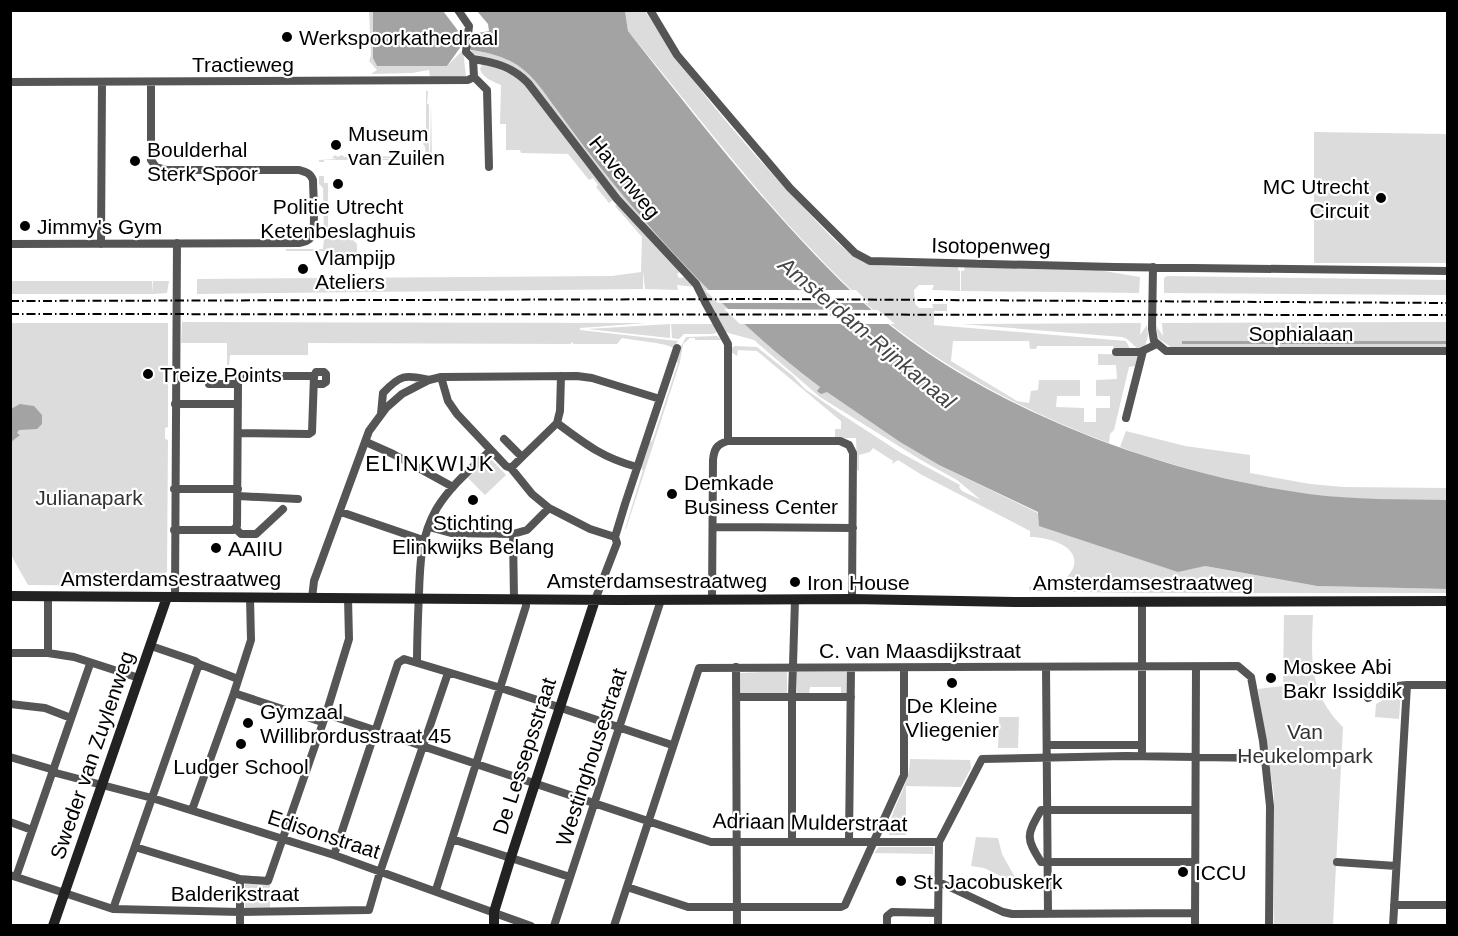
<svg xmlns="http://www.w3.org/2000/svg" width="1458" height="936" viewBox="0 0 1458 936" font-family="Arial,sans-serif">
<rect width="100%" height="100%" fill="#fff"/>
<path fill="#dcdcdc" d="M369 11H373V57L377 66H447L463 50 466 76 464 77 430 78 429 70 412 73 371 74 377 70 369 61 371 55Z
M625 11H645C690 83 747 148 806 210 820 225 845 253 863 262 876 269 939 266 958 266V270L960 271V291L932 290 934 285H919L914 290 915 304 919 308H933L932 304H947V311H934V325L1126 341 1130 349H1114L1113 346H1037L1036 349H1030L1029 341H953L951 361 1017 401 1029 403 1031 391 1038 390 1039 380H1080V396H1057L1056 407 1084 408V422H1096V408H1110V396H1096V380L1117 379 1116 365H1098V354L1138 355 1135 366 1129 367 1114 430 1110 434 1109 443C1029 413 951 373 884 319 858 298 835 274 812 250 746 181 689 104 628 31Z
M471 50C491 53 510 58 525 71 538 82 547 97 557 110 575 135 593 159 613 183 674 258 742 329 820 387L818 390 826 391 900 442 939 465 1038 513 1205 566 1317 586 1447 589V593H1130L1132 580 1129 593 1030 591 1029 587 1043 586 1046 589 1049 585 1053 587 1055 583 1059 584 1060 580 1065 581C1067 575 1073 572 1074 565 1078 544 1045 537 1030 537V531L922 475 898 460 892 464 893 461 873 448 870 452 859 455V471L857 470 856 438H835V429H841V421L757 351 738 350 737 356 731 352V348L735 346 757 347 793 376 805 389 841 414 901 453 960 485 959 487 962 491 981 500 957 480 921 460 820 397 754 340 725 332 700 283 629 208 541 96 497 60 473 54Z
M482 65 495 67 522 80 613 200 609 203 596 187 598 185 593 178 589 180 568 154 521 153 520 150H506V124H500L501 85C493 82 482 77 480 69Z
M426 91H428L427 104H429V157L358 159H430L431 103 432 160H324V162H319V160L337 159 332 158 335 155 338 157 341 155 345 157 352 155 358 157 361 155 367 158 371 156 404 157 407 155 409 157 412 154 424 157 426 155 425 147 423 144 426 141Z
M1314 132 1447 134V263H1314Z
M319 176H324V183H328V229L356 228V235L337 233 324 236 323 188 319 184Z
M617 204 680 272 677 274 679 278 685 277 695 287 677 285 678 290 645 289 643 271V289L197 294V279L612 276 641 272 642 237 615 206Z
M324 239H352L357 244V260L348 261 347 255 328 254 323 251H286V249H323Z
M965 266 1098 270 1140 277 1139 293 961 291V271H964Z
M1167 276 1447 280V295L1164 293V278Z
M11 281H152L153 293V281H169L167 293 154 294H11Z
M182 322 647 323 580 328V330L678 341 674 348C662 342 637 341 622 338L617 344H574L571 342V344L308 343V355H230L229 365H227V343H181Z
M1447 322V348L1171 347 1159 339 1155 324 1163 336 1162 323Z
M11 323H168V427L165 428V439L168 440 167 572 137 586 28 585 11 555Z
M1141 323 1140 335 1147 325 1148 336 1145 346 1138 349 1127 339 1122 337 962 324Z
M670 324V338L587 329Z
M671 324H714L717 330 716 333 712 334H684L679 339 672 338Z
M717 336 722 340H695V338H690L683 344 680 362 626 529H625L643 470 640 467 648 443 651 441 652 442 678 363 675 361 679 350 686 337Z
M1126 431 1185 446 1250 455V473L1310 484 1344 487 1447 488V500C1420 500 1393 500 1365 499 1282 495 1198 475 1120 447Z
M489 457 506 475 485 495 468 478Z
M1284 615H1313C1311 660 1309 694 1343 727L1333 925H1274V795L1258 689 1283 686Z
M787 671V694H740V673Z
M797 672H848V693H841V687H810L809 694H797Z
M1401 693 1399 719 1375 717 1376 704 1390 696Z
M999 717H1019L1018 748H998Z
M910 759 970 760 971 768 961 787 906 786V835H889C889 807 910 788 910 759Z
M976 837 998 838 1002 854 1016 879 1017 884 984 868 971 866Z
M879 847H933V854L874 853Z
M245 880 270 881V908H245Z"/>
<path fill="#a3a3a3" d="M373 11H443L459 32 472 34 489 31 488 24 477 11H625L628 31C703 126 777 223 866 305 978 406 1160 474 1309 494 1355 500 1401 499 1447 500V589L1317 586 1205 566 1178 572 1039 526 1038 512 939 465 900 442 827 392 821 394 817 391 820 387C742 329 674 258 612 182 593 159 575 135 557 110 547 97 538 82 525 71 510 58 491 53 471 50L470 47 462 45 447 66H377L373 58Z
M1182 341H1447L1448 344H1182Z
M20 404 34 406 42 415V424L37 429 19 430 17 433 20 435 11 442V409Z"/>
<path fill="#fff" d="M705 290H856L869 303H718Z
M724 309 878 310 895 324H740Z"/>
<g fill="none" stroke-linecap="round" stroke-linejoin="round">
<path stroke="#555" stroke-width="8" d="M458 10 469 26 466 52 473 59
M650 10 677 55 790 188 855 253 870 261 1114 267 1448 271
M473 59C494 62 513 67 528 83L617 199 696 284 705 302 728 344V441C717 444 714 449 713 460L712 599
M474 77 487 90 489 167
M10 82 468 80 474 77 473 59
M10 244 299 243C305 242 309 241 312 236 316 228 313 191 313 180 310 173 306 172 299 170H167L156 167 151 160V82
M101 244 102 82
M1153 267 1152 329 1154 341 1166 351H1448
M1116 352H1140L1157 344
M441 377 448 401 457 414 506 466 511 468 532 494 549 508 590 529 615 537
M238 384 239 379 243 376H314
M314 384H323L326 382V374L324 372H316L314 376
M175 404H238
M381 414 383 393C400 375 405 374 429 380
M1126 418 1143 351
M557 423C585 444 603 458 637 467
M238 433 309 434 312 432 314 376
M504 439 522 457 511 468
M728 441H840L849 445 853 453 852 599
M366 442 393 454 453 487
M522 457 557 423 560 411 561 376
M174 489H238
M238 496 298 499
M341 512 423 540
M429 527 451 533 513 534
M713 527 853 528
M236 529 241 534H256L283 509
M174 530H233L237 526 238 384H209
M48 596V653
M175 597 177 243
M250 598 251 640 234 693 322 722
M312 598 314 581 369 431 386 408 402 394 429 380 441 377 577 376 592 378 660 399
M514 599 513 534 527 530 549 508
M595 600 617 543 615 537 625 504 677 348
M1142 602V756
M151 646 195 661 199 664 238 679
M10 653H48L74 657 139 678
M417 662C417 639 418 616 419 593 420 562 421 535 437 508 451 485 472 468 491 450
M736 667 737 926
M1046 667 1048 913
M737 697H851
M1368 698 1387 687 1407 685H1448
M10 704 45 708 71 718
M326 714 711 842H939
M1047 745H1142
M10 757 54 770 56 773 152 798 334 855 531 926
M192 810 234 693
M10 822 32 830
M452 839 570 877
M792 841V697L795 600
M849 841 851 668
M135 847 240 879 268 881 326 714 349 639 348 598
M334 855 398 663 404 659 501 688 672 745
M1195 862H1041C1025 837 1027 835 1041 810H1195
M1337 862 1396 866
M10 875 113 909 240 912 369 910 380 872 448 673
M16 877 90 664
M939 882 1003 912 1012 914 1195 913
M627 887 688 907H841L845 905 904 775V668
M436 890 526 606V599
M1394 905H1448
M113 909 199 664
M240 926V879
M554 926 661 600
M614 926 699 668 1238 666 1251 677 1263 741 1270 806 1269 926
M887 926V916L892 912 938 913
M938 926 939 842 982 759 1126 756 1265 758
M1195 926 1196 667
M1393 926 1407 685"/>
<path stroke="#222" stroke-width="10" d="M10 596 618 600 852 599 1015 602 1448 601
M53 926 167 597
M494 926V912L511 857 595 600"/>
<path stroke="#000" stroke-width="2" stroke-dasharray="9 3 1.5 3" stroke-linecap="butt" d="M10 301 767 299 1448 303
M10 314 1448 315"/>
</g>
<g fill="#000" stroke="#fff" stroke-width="2">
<circle cx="287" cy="37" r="6"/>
<circle cx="336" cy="145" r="6"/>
<circle cx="135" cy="161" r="6"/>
<circle cx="338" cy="184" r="6"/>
<circle cx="1381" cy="198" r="6"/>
<circle cx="25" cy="226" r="6"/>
<circle cx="303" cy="269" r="6"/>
<circle cx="148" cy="374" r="6"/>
<circle cx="672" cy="494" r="6"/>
<circle cx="473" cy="500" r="6"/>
<circle cx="216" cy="548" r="6"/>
<circle cx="795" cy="582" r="6"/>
<circle cx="1271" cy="678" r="6"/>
<circle cx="952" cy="683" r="6"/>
<circle cx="248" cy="723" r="6"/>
<circle cx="241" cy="744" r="6"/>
<circle cx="1183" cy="872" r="6"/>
<circle cx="901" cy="881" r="6"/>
</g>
<g text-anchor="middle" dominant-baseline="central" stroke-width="4.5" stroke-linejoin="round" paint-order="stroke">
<g font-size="21" fill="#000" stroke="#fff" text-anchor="start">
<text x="299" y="37">Werkspoorkathedraal</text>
<text x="348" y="133">Museum<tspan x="348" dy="24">van Zuilen</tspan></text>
<text x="147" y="149">Boulderhal<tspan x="147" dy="24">Sterk Spoor</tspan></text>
<text x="1369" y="186" text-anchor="end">MC Utrecht<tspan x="1369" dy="24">Circuit</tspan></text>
<text x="338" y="206" text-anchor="middle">Politie Utrecht<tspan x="338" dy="24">Ketenbeslaghuis</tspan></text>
<text x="37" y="226">Jimmy's Gym</text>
<text x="315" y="257">Vlampijp<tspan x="315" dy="24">Ateliers</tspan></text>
<text x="160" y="374">Treize Points</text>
<text x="684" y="482">Demkade<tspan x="684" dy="24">Business Center</tspan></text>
<text x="473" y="522" text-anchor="middle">Stichting<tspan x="473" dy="24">Elinkwijks Belang</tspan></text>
<text x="228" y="548">AAIIU</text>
<text x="807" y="582">Iron House</text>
<text x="1283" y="666">Moskee Abi<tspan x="1283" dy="24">Bakr Issiddik</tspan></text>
<text x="952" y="705" text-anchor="middle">De Kleine<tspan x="952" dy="24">Vliegenier</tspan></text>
<text x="260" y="711">Gymzaal<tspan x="260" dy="24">Willibrordusstraat 45</tspan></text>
<text x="241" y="766" text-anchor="middle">Ludger School</text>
<text x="1195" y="872">ICCU</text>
<text x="913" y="881">St. Jacobuskerk</text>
</g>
<g font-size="21" fill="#000" stroke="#fff">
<text x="243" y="64">Tractieweg</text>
<text transform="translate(625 177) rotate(51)">Havenweg</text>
<text transform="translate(991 246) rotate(1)">Isotopenweg</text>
<text x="1301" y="333">Sophialaan</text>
<text x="171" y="578">Amsterdamsestraatweg</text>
<text x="657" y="580">Amsterdamsestraatweg</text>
<text x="1143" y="582">Amsterdamsestraatweg</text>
<text x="920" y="650">C. van Maasdijkstraat</text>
<text transform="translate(92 755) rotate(-71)">Sweder van Zuylenweg</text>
<text transform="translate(524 756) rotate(-72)">De Lessepsstraat</text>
<text transform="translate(591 757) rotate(-72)">Westinghousestraat</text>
<text transform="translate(810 822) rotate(1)">Adriaan Mulderstraat</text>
<text transform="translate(324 834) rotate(18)">Edisonstraat</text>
<text x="235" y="893">Balderikstraat</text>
</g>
<g font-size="21" fill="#333" stroke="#fff">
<text x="89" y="497">Julianapark</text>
<text x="1305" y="731">Van<tspan x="1305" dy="24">Heukelompark</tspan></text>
</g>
<g font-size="22" font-style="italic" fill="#444" stroke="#fff">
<text transform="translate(867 333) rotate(40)">Amsterdam-Rijnkanaal</text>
</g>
<g font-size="22" letter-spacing="1.5" fill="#000" stroke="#fff">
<text x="430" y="463">ELINKWIJK</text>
</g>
</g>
<rect width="1458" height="936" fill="none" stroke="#000000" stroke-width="24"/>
</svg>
